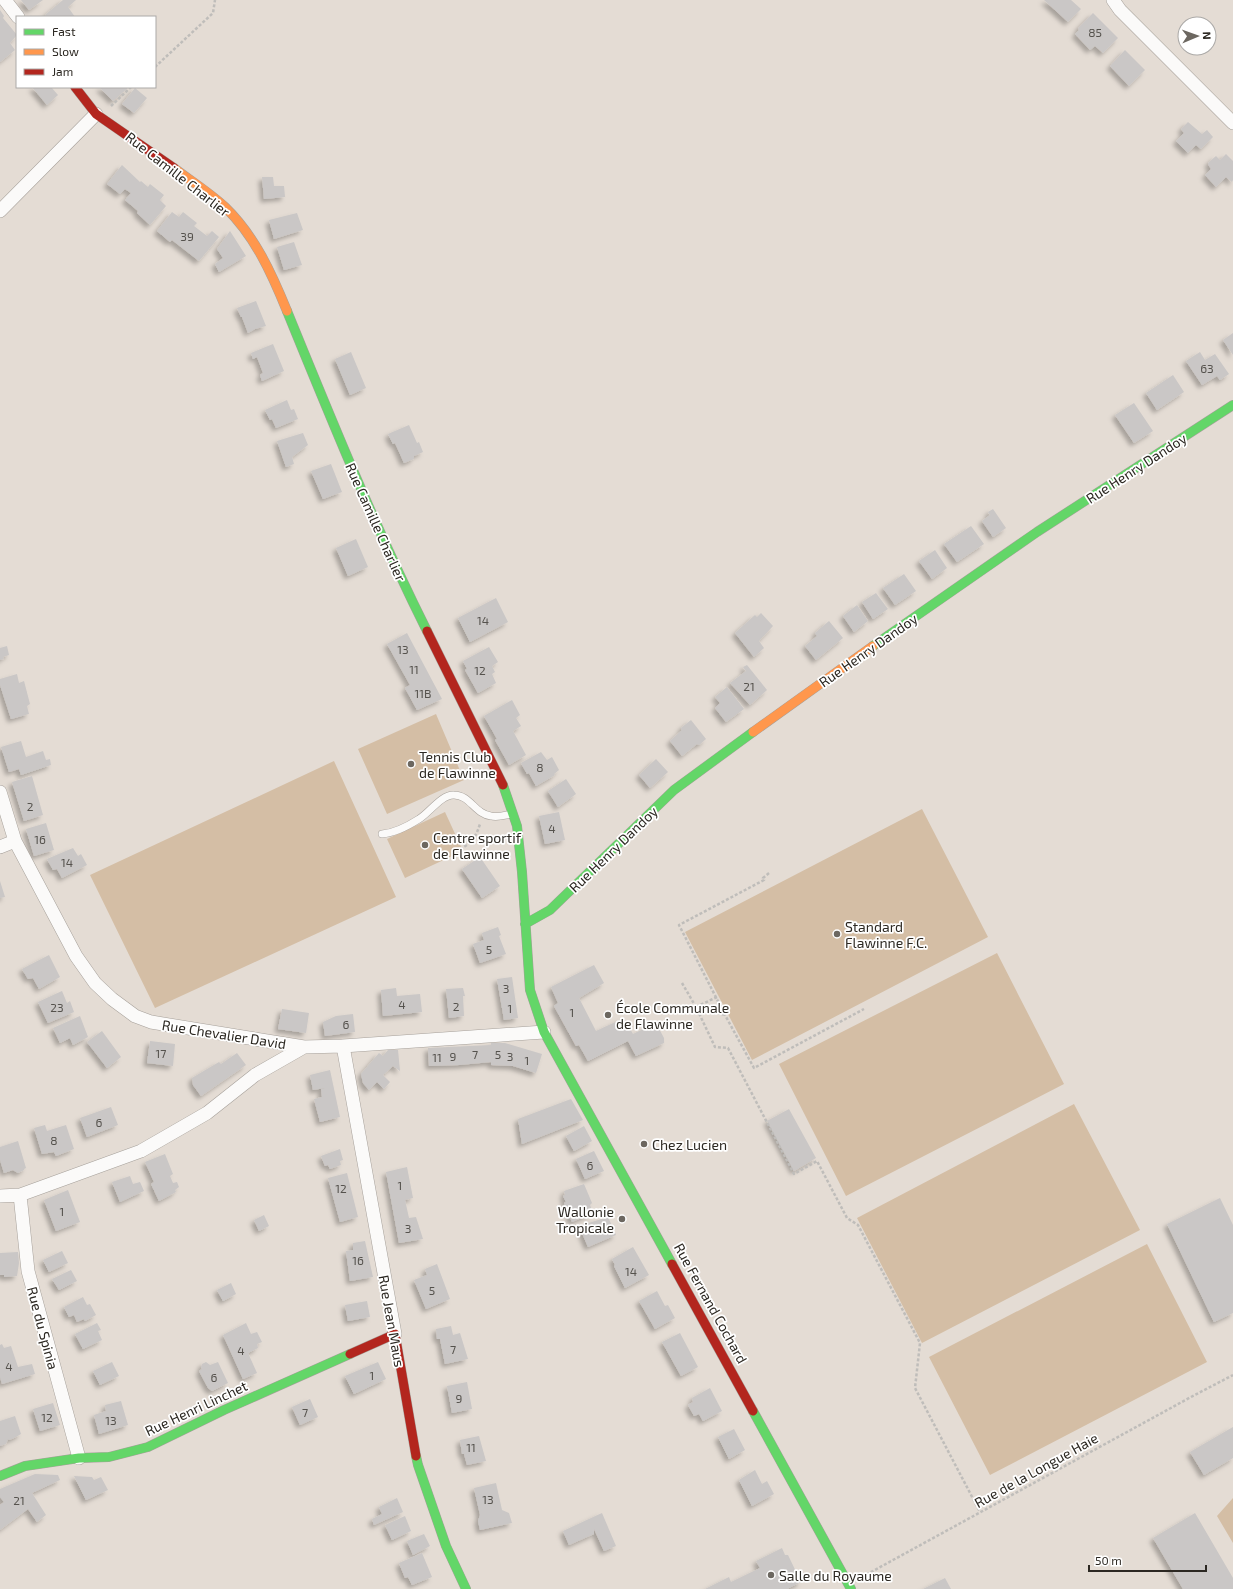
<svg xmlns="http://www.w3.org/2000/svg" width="1233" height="1589" viewBox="0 0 1233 1589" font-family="'Exo 2',sans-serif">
<defs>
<filter id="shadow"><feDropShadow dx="-3.5" dy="3.5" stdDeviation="2" flood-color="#0004"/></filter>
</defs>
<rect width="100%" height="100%" fill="#e4dcd4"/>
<path fill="#d4bea5" d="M436 714 464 780 387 814 358 749Z
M334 761 396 897 155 1008 90 875Z
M922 809 988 937 752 1060 685 932Z
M445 812 463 851 405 878 387 839Z
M997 953 1064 1084 846 1196 779 1064Z
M1074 1104 1140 1230 922 1343 857 1218Z
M1147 1244 1207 1362 990 1475 929 1357Z
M1233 1498V1543L1217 1516Z"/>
<path fill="#cac7c6" filter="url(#shadow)" d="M21 0H43L29 10Z
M63 0H76L68 7 75 17H47L45 15Z
M1044 0H1071L1081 9 1068 22Z
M0 10 4 16 3 18 17 35 10 43 15 50 0 62Z
M1093 13 1118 38 1103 53 1095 46 1090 50 1075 34 1079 30 1078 28Z
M1125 50 1145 70 1129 86 1110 66Z
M32 87H51L58 95 47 105Z
M99 87H129L113 101Z
M135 88 147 98 134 113 122 104Z
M1188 122 1202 134 1207 130 1213 137 1201 149 1196 145 1188 153 1176 141 1184 133 1181 129Z
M1226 154 1233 161V180L1232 182 1226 177 1216 187 1205 175 1211 169 1208 164 1209 162 1216 156 1220 160Z
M122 165 140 182 141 181 148 187 150 184 164 195 160 200 166 206 150 225 137 213 138 211 125 200 131 193 125 189 120 194 107 184Z
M262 177H273L274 186H284L285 197 264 199Z
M172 212 179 217 183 212 197 223 194 226 207 236 212 231 219 237 199 261 172 240 170 242 157 231Z
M297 213 303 230 274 239 269 220Z
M230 231 246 256 219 272 215 264 223 258 217 249Z
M294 242 302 265 284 270 277 247Z
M256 301 266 326 255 329 248 333 242 317H241L237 308Z
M1233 333V355L1223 340Z
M273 344 284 371 262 381 260 375 263 373 257 357 253 359 251 353Z
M351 352 366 388 350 395 335 359Z
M1200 352 1205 360 1215 354 1229 374 1220 380 1217 376 1202 385 1186 361Z
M1173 375 1184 392 1157 410 1146 393Z
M287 400 291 410 294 409 298 419 276 428 272 419 270 420 265 410Z
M1134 403 1153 431 1134 443 1115 415Z
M409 425 417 443 419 442 423 452 414 456V459L404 463 395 443 393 444 388 434Z
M303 433 308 445 292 457 294 464 286 467 277 441Z
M331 464 342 492 323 499 311 471Z
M993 509 1006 528 993 537 982 521 990 515 988 512Z
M971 526 984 544 957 562 944 544Z
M356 539 368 567 348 576 336 548Z
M935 550 947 568 932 579 919 561Z
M904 574 916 591 895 605 883 588Z
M876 593 888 609 873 619 862 602Z
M496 598 508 622 470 642 458 618Z
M857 605 868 621 854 632 843 616Z
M761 613 773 626 759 641 764 648 754 657 735 633 755 615 757 617Z
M829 621 843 638 816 660 805 646 817 636 815 633Z
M407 633 442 699 417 710 405 688 410 685 387 644Z
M7 646 9 655 3 657 4 659 0 660V648Z
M489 647 498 662 492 666 495 672 492 674 496 683 478 693 465 670 467 669 463 661Z
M747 665 767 690 750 705 730 683 746 671 743 667Z
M17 674 19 683 24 681 30 704 27 706 29 714 11 719 0 685V679Z
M727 687 744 709 726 722 715 708 720 703 715 697Z
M512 700 520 715 516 718 521 726 513 731 526 755 509 765 495 740 497 739 484 716Z
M691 720 706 739 699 745 697 744 682 756 670 741 682 730 681 728Z
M21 741 26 757 43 751 46 760 50 759 51 765 21 775 19 769 9 772 1 747Z
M541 752 547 760 552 757 559 770 554 774 555 775 536 786 529 773 527 774 521 763Z
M656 759 668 772 650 788 639 775Z
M32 776 43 815 24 821 12 782Z
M566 779 576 794 558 807 548 791Z
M559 812 565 840 545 844 539 816Z
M46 823 54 850 34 856 26 829Z
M73 848 78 856 81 854 87 865 62 878 57 869 53 870 47 859Z
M480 857 500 886 482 898 462 869Z
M0 881 5 897 0 898Z
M498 927 501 935 499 936 506 954 480 963 473 944 484 940 482 933Z
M49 955 60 977 39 989 33 978 28 979 22 969Z
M594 965 604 983 579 998 596 1031 624 1018 633 1034 656 1023 664 1038V1043L636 1056 628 1041 588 1061 579 1045 576 1046 554 1006 558 1003 551 987Z
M512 977 518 1018 504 1020 497 979Z
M396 988 397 996 420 994 422 1012 383 1016 381 990Z
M463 988 465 996H463L464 1016 449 1018 446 989Z
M62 991 67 1003 70 1001 74 1012 48 1023 38 1002Z
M282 1009 309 1013 306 1033 278 1029Z
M353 1014 355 1032 325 1036 323 1022 336 1016Z
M80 1016 88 1037 73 1045 70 1038 60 1043 53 1028Z
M102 1031 121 1057 107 1068 87 1042Z
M150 1041 175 1044 173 1066 147 1063Z
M491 1043H505L542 1054 536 1073 513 1066 491 1065V1062L459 1065 429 1066 428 1048 491 1045Z
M388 1050H398L400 1071 393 1066 383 1075 390 1082 384 1089 377 1082 369 1090 363 1083 361 1074 379 1053 383 1056Z
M237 1053 246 1065 201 1096 193 1085 192 1078 219 1062 221 1064Z
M330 1070 340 1117 320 1122 314 1099 322 1097 321 1089 325 1088 313 1090 310 1075Z
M571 1099 583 1120 522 1144 518 1119Z
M111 1107 118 1125 87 1137 80 1118Z
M789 1109 816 1158 794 1171 767 1121Z
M45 1125 47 1131 66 1125 74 1149 56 1156 54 1152 42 1154 34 1128Z
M584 1126 592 1141 574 1151 566 1136Z
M18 1141 26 1168 24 1169V1170L18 1173 13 1170 4 1173 0 1160V1147Z
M340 1149 343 1160 340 1161 341 1165 330 1169 328 1165 325 1166 321 1156Z
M594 1151 604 1171 585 1179 576 1159Z
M165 1154 173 1174 170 1176 173 1183 177 1182 179 1187 175 1190 176 1192 159 1201 151 1184 154 1182 145 1162Z
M407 1167 413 1198 405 1200 409 1218 416 1217 423 1239 399 1243 386 1172Z
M347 1173 358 1217 340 1222 328 1178Z
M130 1176 133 1184 140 1182 144 1191 120 1202 112 1182Z
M584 1184 592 1203 590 1205 593 1213 572 1222 564 1203 566 1202 563 1196 565 1195 564 1191Z
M68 1190 80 1222 56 1231 44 1200Z
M1220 1198 1233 1225V1313L1214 1322 1167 1224Z
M264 1215 269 1226 259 1231 254 1220Z
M608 1217 616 1235 588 1247 579 1226Z
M365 1241 373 1277 350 1281 346 1251 353 1250V1243Z
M633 1247 649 1275 625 1288 614 1266 615 1265 612 1259Z
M62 1251 68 1263 49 1272 43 1260Z
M18 1252 19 1263 17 1276 4 1277V1275H0V1253Z
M437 1264 450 1299 426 1309 414 1280 427 1275 425 1269Z
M71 1270 77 1281 59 1290 52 1279Z
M231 1283 236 1294 223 1301 217 1290Z
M657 1291 665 1306 668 1305 675 1318 655 1329 639 1301Z
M83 1297 87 1305 90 1304 96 1315 85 1321 84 1319 77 1322 74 1315 69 1317 64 1307Z
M367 1301 370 1317 348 1321 345 1305Z
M97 1323 101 1330 98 1331 102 1340 83 1349 75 1334Z
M246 1323 251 1334 257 1332 262 1342 257 1344 258 1348 248 1353 257 1373 243 1379 223 1335Z
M451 1326 453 1335 460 1333 468 1359 445 1364 440 1339H437L436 1329Z
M680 1333 698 1367 681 1376 662 1342Z
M2 1344 4 1348 11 1346 18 1367 32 1364 35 1374 2 1384 0 1377V1345Z
M112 1362 119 1376 100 1385 93 1371Z
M206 1362 210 1365 218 1362 228 1383 212 1391 208 1388 199 1371 202 1369 201 1367 202 1364Z
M378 1362 386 1379 354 1394 345 1376Z
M467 1382 472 1409 452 1413 447 1386Z
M710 1388 722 1411 703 1421 699 1414 694 1416 688 1405 693 1402 692 1398Z
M310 1399 318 1417 300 1425 292 1407Z
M121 1401 128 1425 99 1434 94 1415 106 1411 105 1405Z
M53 1403 60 1425 40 1431 33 1409Z
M15 1416 21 1434 14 1438 9 1440 8 1439 6 1444 0 1446V1421Z
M1233 1427V1458L1204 1475 1190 1452Z
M734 1429 745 1450 729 1459 718 1437Z
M479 1436 486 1461 467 1465 464 1454H462L460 1440Z
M755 1470 762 1484 767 1481 774 1494 752 1506 739 1480Z
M35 1474 58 1475 60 1480 32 1493 46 1515 37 1522 28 1509 0 1530V1505L4 1502 0 1497V1489Z
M74 1476 92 1477 94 1480 101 1477 108 1490 86 1500Z
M496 1483 502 1510 509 1513 512 1523 480 1530 478 1521 480 1515 474 1488Z
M397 1498 403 1512 374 1525 372 1519 382 1514 379 1507Z
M602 1513 616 1546 604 1551 594 1529V1534L569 1545 563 1531Z
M1195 1513 1233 1578V1589H1183L1153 1538Z
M405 1516 411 1531 392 1540 385 1525Z
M424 1534 430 1546 413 1555 407 1541Z
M782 1548 785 1555H788L801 1582 787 1589H705L729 1577 731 1582 760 1568 756 1561Z
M422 1553 432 1577 412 1585 408 1577 405 1578 399 1563Z
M945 1578 951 1589H923Z"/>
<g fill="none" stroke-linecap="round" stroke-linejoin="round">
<defs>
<path id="lane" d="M382 834C395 833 408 826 419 819 429 813 442 794 454 795 470 795 475 814 491 816 498 818 505 815 512 814"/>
<path id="street" d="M5 0 18 17
M1113 0 1120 10 1233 123
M0 211 96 114
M0 792 15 841 76 956 95 983 112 999 135 1016 151 1022 304 1047 343 1046 544 1032
M0 847 15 841
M343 1046 395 1334
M20 1195 28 1271 79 1458
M0 1196 20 1195 141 1151 207 1113 255 1075 304 1047"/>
<path id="fast" d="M287 311C331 419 375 527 427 631
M873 646 1037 532 1233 405
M503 785 517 826 522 872 530 990 544 1032 672 1264
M525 924 550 910 674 790 753 732
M753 1411 851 1589
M416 1456 418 1465 446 1546 466 1589
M0 1476 25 1466 79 1458 109 1457 148 1447 224 1410 350 1354"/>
<path id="slow" d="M174 168C191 181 210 193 225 207 255 236 272 274 287 311
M753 732 873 646"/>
<path id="jam" d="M75 87 96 114 174 168
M427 631 503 785
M672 1264 753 1411
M350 1354 395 1334 416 1456"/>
</defs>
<use href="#lane" stroke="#a6a09a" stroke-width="8"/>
<use href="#street" stroke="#a6a09a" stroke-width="14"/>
<use href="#fast" stroke="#a6a09a" stroke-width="10"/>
<use href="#slow" stroke="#a6a09a" stroke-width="10"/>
<use href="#jam" stroke="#a6a09a" stroke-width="10"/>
<path stroke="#bfbdba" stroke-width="2.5" stroke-dasharray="3 2" stroke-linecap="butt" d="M155 67 213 13 215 0
M111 106 131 87
M451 854C468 845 474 843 480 824
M769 873 763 878 764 880 679 925 725 1015 754 1068 864 1009
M682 983 696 1007 715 1047 728 1048 794 1174 817 1161 847 1218 858 1225 920 1343 915 1388 980 1512
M717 997 696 1007 725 1015
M862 1577 1191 1397 1233 1375"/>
<use href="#lane" stroke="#fbfaf9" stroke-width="7"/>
<use href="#street" stroke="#fbfaf9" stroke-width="13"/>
<use href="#fast" stroke="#63d668" stroke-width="9"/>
<use href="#slow" stroke="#ff974d" stroke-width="9"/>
<use href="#jam" stroke="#b3261e" stroke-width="9"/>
</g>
<g fill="#6c6760" stroke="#fff" stroke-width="1.5">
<circle cx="411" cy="764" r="4"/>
<circle cx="425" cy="845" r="4"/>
<circle cx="837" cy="934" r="4"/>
<circle cx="608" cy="1015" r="4"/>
<circle cx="644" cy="1144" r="4"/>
<circle cx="622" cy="1219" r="4"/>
<circle cx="771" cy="1575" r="4"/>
</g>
<g text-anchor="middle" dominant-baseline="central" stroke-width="3.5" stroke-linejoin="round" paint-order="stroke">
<g font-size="12" fill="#55524d">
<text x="1095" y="32">85</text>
<text x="187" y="236">39</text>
<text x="1207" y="368">63</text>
<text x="483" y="620">14</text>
<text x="403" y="649">13</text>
<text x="414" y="669">11</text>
<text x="480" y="670">12</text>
<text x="749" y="686">21</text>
<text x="423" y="693">11B</text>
<text x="540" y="767">8</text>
<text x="30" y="806">2</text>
<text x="552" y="828">4</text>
<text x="40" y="839">16</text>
<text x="67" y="862">14</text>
<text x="489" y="949">5</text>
<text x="506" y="988">3</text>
<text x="402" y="1004">4</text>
<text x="456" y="1006">2</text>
<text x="57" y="1007">23</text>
<text x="510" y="1008">1</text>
<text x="572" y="1012">1</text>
<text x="346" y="1024">6</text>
<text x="161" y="1053">17</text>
<text x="475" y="1054">7</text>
<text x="498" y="1054">5</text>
<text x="453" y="1056">9</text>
<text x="510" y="1056">3</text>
<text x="437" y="1057">11</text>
<text x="527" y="1060">1</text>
<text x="99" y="1122">6</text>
<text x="54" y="1140">8</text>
<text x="590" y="1165">6</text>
<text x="400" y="1185">1</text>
<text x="341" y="1188">12</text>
<text x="62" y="1211">1</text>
<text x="408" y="1228">3</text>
<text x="358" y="1260">16</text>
<text x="631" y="1271">14</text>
<text x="432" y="1290">5</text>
<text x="453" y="1349">7</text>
<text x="241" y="1350">4</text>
<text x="9" y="1366">4</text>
<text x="372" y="1375">1</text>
<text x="214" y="1377">6</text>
<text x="459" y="1398">9</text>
<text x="305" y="1412">7</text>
<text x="47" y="1417">12</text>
<text x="111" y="1420">13</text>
<text x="471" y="1447">11</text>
<text x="488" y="1499">13</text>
<text x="19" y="1500">21</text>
</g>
<g font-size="14" fill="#2c2822" stroke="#fff">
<text transform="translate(178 174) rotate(38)">Rue Camille Charlier</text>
<text transform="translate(1136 468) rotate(-33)">Rue Henry Dandoy</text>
<text transform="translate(376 522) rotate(66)">Rue Camille Charlier</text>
<text transform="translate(868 650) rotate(-35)">Rue Henry Dandoy</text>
<text transform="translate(613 849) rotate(-44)">Rue Henry Dandoy</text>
<text transform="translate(224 1034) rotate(9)">Rue Chevalier David</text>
<text transform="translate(711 1303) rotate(61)">Rue Fernand Cochard</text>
<text transform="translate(392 1321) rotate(80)">Rue Jean Maus</text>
<text transform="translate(43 1328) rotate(75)">Rue du Spinia</text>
<text transform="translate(196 1408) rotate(-25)">Rue Henri Linchet</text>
<text transform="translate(1036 1470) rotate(-29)">Rue de la Longue Haie</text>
</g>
<g font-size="14" fill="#2c2822" stroke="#fff" text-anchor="start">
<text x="419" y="756">Tennis Club<tspan x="419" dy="16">de Flawinne</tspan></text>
<text x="433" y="837">Centre sportif<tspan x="433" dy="16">de Flawinne</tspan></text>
<text x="845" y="926">Standard<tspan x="845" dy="16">Flawinne F.C.</tspan></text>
<text x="616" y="1007">École Communale<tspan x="616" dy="16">de Flawinne</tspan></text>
<text x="652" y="1144">Chez Lucien</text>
<text x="614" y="1211" text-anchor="end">Wallonie<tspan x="614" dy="16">Tropicale</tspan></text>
<text x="779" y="1575">Salle du Royaume</text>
</g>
</g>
<rect x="16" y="16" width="140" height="72" fill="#ffffff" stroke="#aba9a7"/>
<rect x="24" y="29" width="20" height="6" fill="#63d668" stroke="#aba9a7"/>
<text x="52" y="36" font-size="12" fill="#2c2822">Fast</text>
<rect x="24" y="49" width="20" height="6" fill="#ff974d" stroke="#aba9a7"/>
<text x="52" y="56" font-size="12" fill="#2c2822">Slow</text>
<rect x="24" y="69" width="20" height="6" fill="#b3261e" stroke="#aba9a7"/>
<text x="52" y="76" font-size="12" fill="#2c2822">Jam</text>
<g transform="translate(1197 36) rotate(88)"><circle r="19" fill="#ffffff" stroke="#aba9a7"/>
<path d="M0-3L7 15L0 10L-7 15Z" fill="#6c6760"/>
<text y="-6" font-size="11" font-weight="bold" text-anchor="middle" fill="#2c2822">N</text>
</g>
<path d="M1089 1565v6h117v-6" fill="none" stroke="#2c2822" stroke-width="2"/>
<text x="1095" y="1565" font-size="12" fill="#2c2822" stroke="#ffffff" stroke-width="3" paint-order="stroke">50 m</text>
</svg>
